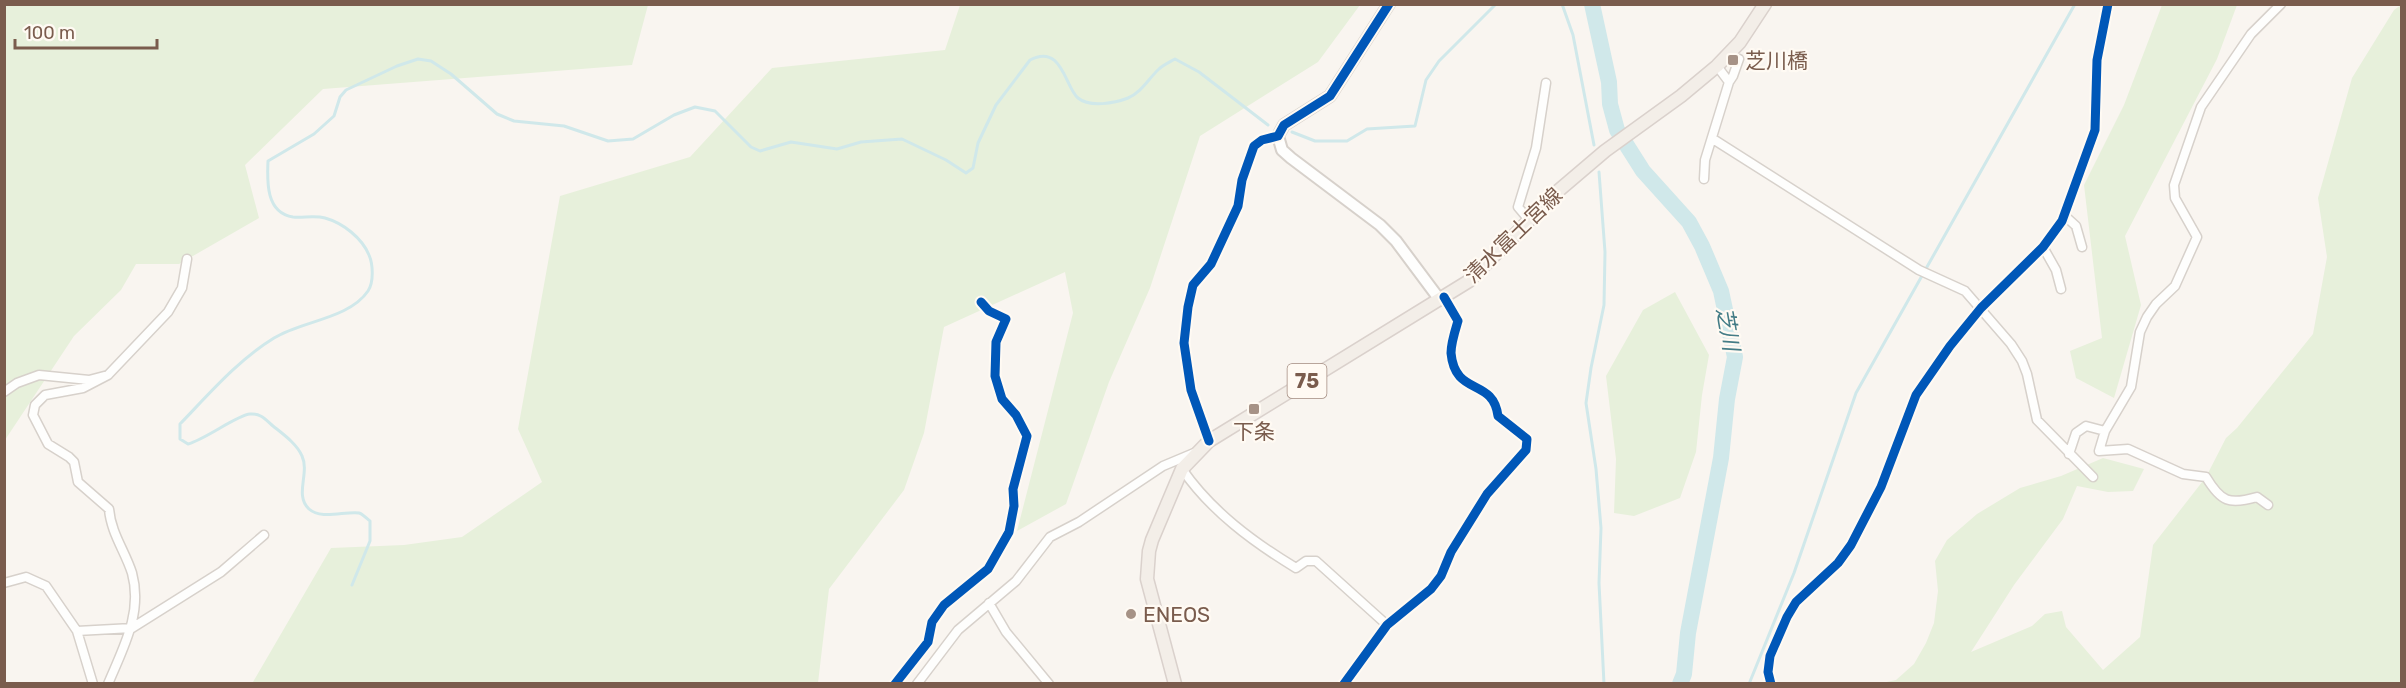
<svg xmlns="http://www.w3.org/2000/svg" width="2406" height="688" viewBox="0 0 2406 688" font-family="Rubik,'Noto Sans JP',sans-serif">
<rect width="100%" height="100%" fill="#f9f5f0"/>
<path fill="#e7f0db" d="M5 5H648L632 65 323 89 245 165 259 218 179 264H136L121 290 74 336 5 440Z
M960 5H1360L1318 62 1200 136 1150 288 1109 382 1066 504 1017 531 1073 313 1065 272 944 327 924 433 904 490 829 589 818 683 208 684 253 682 331 548 404 545 462 537 542 482 518 429 560 196 690 157 772 68 945 50Z
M2162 5H2237L2217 59 2125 236 2141 305 2114 398 2076 378 2070 351 2102 338 2084 185 2124 105Z
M2401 5V683L1877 684 1896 680 1914 664 1926 643 1934 623 1938 591 1935 561 1947 540 1977 514 2020 488 2061 476 2103 458 2144 469 2133 491 2108 492 2077 486 2063 519 2014 585 1971 652 2032 626 2045 614 2062 611 2066 627 2103 670 2140 637 2153 545 2206 477 2226 438 2237 428 2313 334 2327 257 2318 198 2352 78 2394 10Z
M1675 292 1709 355 1702 395 1696 452 1680 498 1634 516 1614 513 1616 459 1606 376 1643 310Z"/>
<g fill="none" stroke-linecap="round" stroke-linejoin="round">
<path stroke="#d0e8ea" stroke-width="3" d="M1562 4 1573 35 1594 145
M1292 132 1315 141H1347L1367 129 1415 126 1426 80 1439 61 1496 4
M1599 172 1605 252 1604 305 1591 368 1586 403 1596 469 1601 528 1599 583 1604 684
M352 585 370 541V521C367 519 363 514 359 513 345 511 321 520 309 509 294 495 310 473 302 456 297 444 283 434 273 426 266 420 261 413 250 414 237 415 206 439 188 444L180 439V424C209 394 238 360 274 338 301 321 349 319 368 291 374 282 373 264 369 255 362 238 343 223 325 218 315 215 303 218 293 217 266 213 267 182 268 161L314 134 334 116 340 97 346 90 397 66 418 59 431 61 451 74 497 114 514 121 564 126 608 141 633 139 674 115 695 107 715 111 751 147 760 151 791 142 837 149 861 142 902 139 946 160 966 173 973 168 978 143 996 105 1030 60C1062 43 1065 87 1078 98 1090 108 1115 103 1128 98 1141 93 1149 78 1159 69 1163 65 1170 62 1175 59L1199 72 1268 125
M1749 684 1794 573 1856 393 2075 4"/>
<path stroke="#d0e8ea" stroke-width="16" d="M1592 4 1609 82 1610 104 1617 130 1643 171 1689 222 1702 246 1721 291 1735 357 1727 399 1721 458 1688 633 1684 674 1680 684"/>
<defs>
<path id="minor" d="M1729 82 1733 76 1739 59
M1713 139 1919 270 1965 291 2011 344 2022 361 2027 374 2037 420 2093 477
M1704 179 1705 160 1729 82 1717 66
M2065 216 2076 226 2082 247
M1529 220 1518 207 1536 148 1546 83
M2043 247 2056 270 2061 289
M108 375 83 388 45 395 35 405 33 415 48 444 69 457 74 462 78 482 109 509C111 533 125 551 132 573 143 613 123 648 108 684
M4 392 17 383 39 375 89 380 108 375 168 312 182 288 187 259
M1209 441 1191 390 1184 343 1188 307 1193 285 1211 264 1238 206 1242 180 1254 146 1262 140 1278 136
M2069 454 2076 433 2086 426 2105 431
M1182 469C1211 511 1253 542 1296 568L1306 561H1316L1387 625
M2268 505 2257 497C2229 505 2221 502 2206 477L2183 474 2128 449 2099 451 2105 431 2131 387 2140 332 2147 317 2156 304 2175 286 2197 237 2175 198 2174 185 2201 107 2251 34 2281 4
M4 583 26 577 46 586 77 631 93 684
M989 603 1006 632 1049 684
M77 631 132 628 221 572 264 535
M895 684 928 642 932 622 944 605 988 569 1009 532 1014 506 1013 489 1027 436 1016 415 1002 399 995 376 996 342 1006 319 989 311 981 302
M917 684 958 630 1016 581 1050 537 1079 522 1163 466 1194 453
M1344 684 1387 625 1431 589 1441 576 1451 552 1487 494 1526 450 1527 439 1498 416C1493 377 1455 397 1451 353 1451 343 1455 331 1458 321L1444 297
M1771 684 1768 672 1770 656 1787 617 1796 602 1838 563 1851 545 1881 487 1916 395 1950 346 1981 308 2043 247 2062 221 2095 130 2097 60 2108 4"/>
<path id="tertiary" d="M1389 4 1330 96 1284 125 1278 136 1282 150 1291 158 1380 225 1396 241 1440 300"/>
<path id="primary" d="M1175 684 1147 579 1149 551 1152 540 1182 469 1209 441 1469 281 1558 191 1605 151 1681 96 1717 66 1740 42 1765 4"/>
</defs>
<use href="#minor" stroke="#d7d1cb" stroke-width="11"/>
<use href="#tertiary" stroke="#d7d1cb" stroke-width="14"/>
<use href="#primary" stroke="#dad1cc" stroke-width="15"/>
<use href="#minor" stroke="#fefefd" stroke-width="8"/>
<use href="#tertiary" stroke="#fefefd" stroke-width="10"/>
<use href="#primary" stroke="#f3eee8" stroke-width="12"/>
<defs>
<path id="cycleway" d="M1209 441 1191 390 1184 343 1188 307 1193 285 1211 264 1238 206 1242 180 1254 146 1262 140 1278 136 1284 125 1330 96 1389 4
M895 684 928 642 932 622 944 605 988 569 1009 532 1014 506 1013 489 1027 436 1016 415 1002 399 995 376 996 342 1006 319 989 311 981 302
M1344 684 1387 625 1431 589 1441 576 1451 552 1487 494 1526 450 1527 439 1498 416C1493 377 1455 397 1451 353 1451 343 1455 331 1458 321L1444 297
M1771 684 1768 672 1770 656 1787 617 1796 602 1838 563 1851 545 1881 487 1916 395 1950 346 1981 308 2043 247 2062 221 2095 130 2097 60 2108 4"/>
</defs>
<use href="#cycleway" stroke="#fffaf3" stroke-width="13"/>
<use href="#cycleway" stroke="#0057b8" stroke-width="9"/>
</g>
<g fill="#a69286" stroke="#fffaf3" stroke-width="2">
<rect x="1727" y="54" width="12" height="12" rx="3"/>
<rect x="1248" y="403" width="12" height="12" rx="3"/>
<circle cx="1131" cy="614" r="6"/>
</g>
<g text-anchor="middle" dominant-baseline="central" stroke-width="4.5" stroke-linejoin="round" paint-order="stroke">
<rect fill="#fffaf3" stroke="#a28b7f" stroke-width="1.5" x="1287.5" y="364" width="39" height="34" rx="4.5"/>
<g font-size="20" font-weight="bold" fill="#7a5c4d">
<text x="1307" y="381">75</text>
</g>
<g font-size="21" fill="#7a5c4d" stroke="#fffaf3" text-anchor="start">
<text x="1745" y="60">芝川橋</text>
<text x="1254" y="431" text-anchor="middle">下条</text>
<text x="1143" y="614">ENEOS</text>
</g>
<g font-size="21" fill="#7a5c4d" stroke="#fffaf3">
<text transform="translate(1513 235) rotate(-44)">清水富士宮線</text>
</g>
<g font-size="22" font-style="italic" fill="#437c86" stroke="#fffaf3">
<text transform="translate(1728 329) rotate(80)">芝川</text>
</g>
</g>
<rect width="2406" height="688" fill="none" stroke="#7a5c4d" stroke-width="12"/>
<path d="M15 39v9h142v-9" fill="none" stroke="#7a5c4d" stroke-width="3"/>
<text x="24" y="39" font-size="18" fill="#7a5c4d" stroke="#fffaf3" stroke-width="4.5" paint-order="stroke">100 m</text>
</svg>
